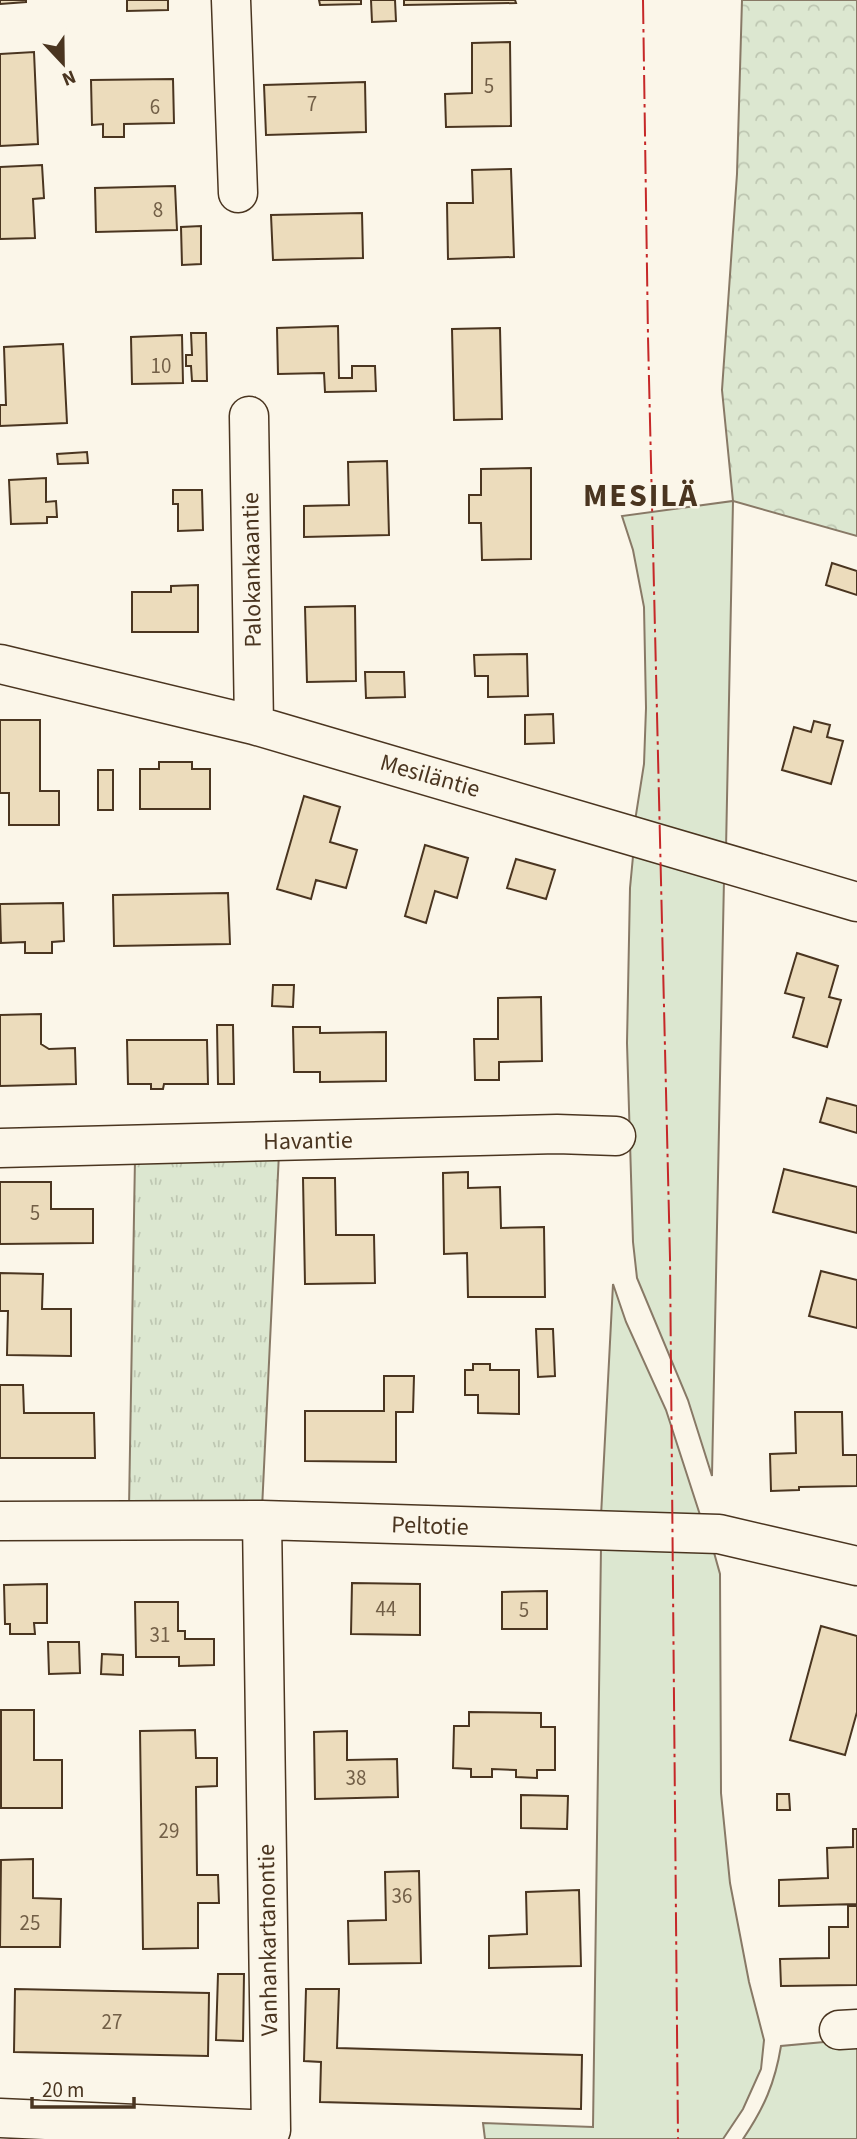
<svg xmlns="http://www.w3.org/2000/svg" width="857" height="2139" viewBox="0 0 857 2139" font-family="'Source Sans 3',sans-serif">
<defs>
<pattern id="forest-crowns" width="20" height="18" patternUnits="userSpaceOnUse" patternTransform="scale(1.75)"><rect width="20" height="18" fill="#dce7d0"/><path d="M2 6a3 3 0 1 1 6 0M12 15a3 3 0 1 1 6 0" fill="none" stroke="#bec7b2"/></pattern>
<pattern id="park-tufts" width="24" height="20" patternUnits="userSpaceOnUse" patternTransform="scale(1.75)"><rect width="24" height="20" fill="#dce7d0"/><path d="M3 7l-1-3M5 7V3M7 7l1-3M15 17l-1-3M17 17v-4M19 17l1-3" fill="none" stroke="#bec7b2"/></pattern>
</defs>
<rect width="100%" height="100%" fill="#fbf6e9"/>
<path fill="#dce7d0" stroke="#887966" stroke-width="2" d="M733 501 726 849 635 821 644 764 646 708 644 607 633 550 622 516Z
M634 846 724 879 712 1476 688 1400 637 1278 633 1242 627 1043 630 888Z
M613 1284 626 1322 666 1410 701 1518 601 1516Z
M601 1547 713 1549 720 1574 721 1793 730 1883 749 1982 764 2040 761 2069 743 2109 723 2139H485L483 2123 593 2127Z
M857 2039V2139H743C764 2108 775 2083 781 2046Z"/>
<path fill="url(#forest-crowns)" stroke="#887966" stroke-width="2" d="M742 0H857V536L733 501 722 390 737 174Z"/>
<path fill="url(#park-tufts)" stroke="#887966" stroke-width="2" d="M279 1153 262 1509 129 1508 135 1158Z"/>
<path fill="#ecdcbc" stroke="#4a3520" stroke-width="2" d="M0 0H26V2L0 4Z
M127 0H168V10L127 11Z
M319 0H361V4L320 5Z
M371 0H395L396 21 372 22Z
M404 0H515L516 3 404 5Z
M510 42 511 126 446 127 445 94 472 93V43Z
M34 52 38 144 0 146V54Z
M173 79 174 123 124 124V137H103V124L92 125 91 80Z
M365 82 366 132 266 135 264 85Z
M42 165 44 198 33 199 35 238 0 239V167Z
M511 169 514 257 448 259 447 203H473L472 170Z
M175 186 177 230 96 232 95 188Z
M362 213 363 258 273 260 271 215Z
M201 226V264L182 265 181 227Z
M338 326 339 378H352V366H375L376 391 325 392 324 373 278 374 277 328Z
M500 328 502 419 454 420 452 329Z
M191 333H206L207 381H192L191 366H186V355H192Z
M182 335 183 383 132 384 131 337Z
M63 344 67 423 0 426V405H6L4 347Z
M87 452 88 463 58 464 57 454Z
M387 461 389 535 304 537V506L349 505 348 462Z
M531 468V559L482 560 481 523H469V495H481V469Z
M46 478V502L56 501 57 517H47V523L11 524 9 480Z
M173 490H202L203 530 178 531V504H173Z
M832 563 857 571V595L826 585Z
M198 585V632H132V592H171V586Z
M355 606 356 681 307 682 305 607Z
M527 654 528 696 488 697V676H475L474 655Z
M365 672H404L405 697 366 698Z
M553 714 554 743 525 744V715Z
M0 720H40V791H59V825H9V793H0Z
M814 721 830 725 827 737 843 741 831 784 782 770 794 727 811 732Z
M159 762H192V769H210V809H140V769H159Z
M98 770H113V810H98Z
M304 796 340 807 330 842 357 850 346 888 316 880 311 899 277 889Z
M425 845 468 858 457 898 435 891 426 923 405 916Z
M516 859 555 870 546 899 507 888Z
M228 893 230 944 114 946 113 895Z
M63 903 64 941 52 942V953H25V942L1 943 0 904Z
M797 953 838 966 829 997 841 1000 827 1047 793 1037 804 998 785 993Z
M273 985H294L293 1007 272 1006Z
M541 997 542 1061 499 1062V1080H475L474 1039H498V998Z
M41 1014V1044L49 1049 75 1048 76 1084 0 1086V1015Z
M217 1025H233L234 1084H218Z
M293 1027H320V1033L386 1032V1081L320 1082V1072H294Z
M127 1040H207L208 1084H164L163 1089H151V1084H128Z
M827 1098 857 1106V1133L820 1122Z
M784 1169 857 1187V1233L773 1212Z
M468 1172V1188L500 1187 501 1228 544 1227 545 1297H468L467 1253 444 1254 443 1173Z
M303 1178H335L336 1235H374L375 1283 305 1284Z
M0 1182H51V1209H93V1243L0 1244Z
M821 1271 857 1280V1328L809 1316Z
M0 1273 43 1274 42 1309H71V1356L7 1355 8 1311H0Z
M536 1329H553L555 1376 538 1377Z
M473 1364H490V1370H519V1414L478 1413V1395H465V1370H473Z
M384 1376H414L413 1412H396V1462L305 1461V1411H384Z
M0 1385H23L24 1413H94L95 1458H0Z
M795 1412H842L843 1455H857V1486L799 1487V1490L771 1491 770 1454 796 1453Z
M352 1583 420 1584V1635L351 1634Z
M47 1584V1623H34L35 1634H10V1624H5L4 1585Z
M547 1591V1629H502V1592Z
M135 1602H178V1631H185V1639H214V1665L179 1666V1657H136Z
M821 1626 857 1636V1712L845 1755 790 1740Z
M48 1642H79L80 1673 49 1674Z
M102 1654 123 1655V1675L101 1674Z
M1 1710H34V1760H62V1808H1Z
M469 1712 541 1713V1727H555V1770H537V1778L516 1777V1770L492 1769V1777H471V1769L453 1768 454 1726H469Z
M195 1730 196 1758H217V1786L196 1787 197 1875H218L219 1903H198V1948L143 1949 140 1731Z
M347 1731V1760L397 1759 398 1797 315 1799 314 1732Z
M777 1794H789L790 1810H777Z
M521 1795 568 1796 567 1829 521 1828Z
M853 1829H857V1904L779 1906V1880L828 1878 827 1848 853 1847Z
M33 1859V1898L61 1899 60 1947H0L1 1860Z
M419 1871 421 1963 349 1964 348 1921 386 1920 385 1872Z
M579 1890 581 1966 489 1968V1936L527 1934 526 1892Z
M848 1906H857V1985L781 1986 780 1959 829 1958V1927H848Z
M218 1974H244L243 2041 216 2040Z
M15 1989 209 1993 208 2056 14 2052Z
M306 1989H339L337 2048 582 2055 581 2109 320 2102 321 2062 304 2061Z"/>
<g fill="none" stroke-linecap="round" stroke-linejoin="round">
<defs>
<path id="minor" d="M231 0 238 193
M249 416 254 725
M0 664 254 725 857 902
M0 1148 557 1134 616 1136
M0 1521 262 1520 719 1534 857 1566
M839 2030 857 2029
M0 2118 271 2130 262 1520"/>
</defs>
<use href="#minor" stroke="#4a3520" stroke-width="41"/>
<use href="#minor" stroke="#fbf6e9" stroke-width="38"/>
<path stroke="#c62828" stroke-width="2" stroke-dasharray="24 5 3.5 5" stroke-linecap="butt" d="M643 0 648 337 670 1258 678 2139"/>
</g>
<g text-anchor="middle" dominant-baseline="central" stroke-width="5" stroke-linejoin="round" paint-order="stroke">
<g font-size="21" fill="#725f47">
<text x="489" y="86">5</text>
<text x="312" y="104">7</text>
<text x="155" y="107">6</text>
<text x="158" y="210">8</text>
<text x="161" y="366">10</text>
<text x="35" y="1213">5</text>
<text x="386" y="1609">44</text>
<text x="524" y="1610">5</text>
<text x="160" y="1635">31</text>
<text x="356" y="1778">38</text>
<text x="169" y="1831">29</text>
<text x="402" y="1896">36</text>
<text x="30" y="1923">25</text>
<text x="112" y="2022">27</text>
</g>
<g font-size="24" fill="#4a3520" stroke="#fbf6e9">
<text transform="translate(252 570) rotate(-91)">Palokankaantie</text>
<text transform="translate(430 776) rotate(16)">Mesiläntie</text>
<text transform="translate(308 1141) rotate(-1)">Havantie</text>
<text transform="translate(430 1526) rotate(2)">Peltotie</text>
<text transform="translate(268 1940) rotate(-91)">Vanhankartanontie</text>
</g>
<g font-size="32" font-weight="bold" letter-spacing="2" fill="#4a3520" stroke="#fbf6e9">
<text x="641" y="496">MESILÄ</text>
</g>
</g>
<g transform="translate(63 63) rotate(158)" stroke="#fbf6e9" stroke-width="5" paint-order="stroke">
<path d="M0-5L12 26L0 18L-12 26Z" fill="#4a3520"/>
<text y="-10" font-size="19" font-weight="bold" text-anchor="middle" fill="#4a3520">N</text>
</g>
<path d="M32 2097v10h102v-10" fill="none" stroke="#4a3520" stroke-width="3.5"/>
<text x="42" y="2097" font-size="21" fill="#4a3520" stroke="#fbf6e9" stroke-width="5" paint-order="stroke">20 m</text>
</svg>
